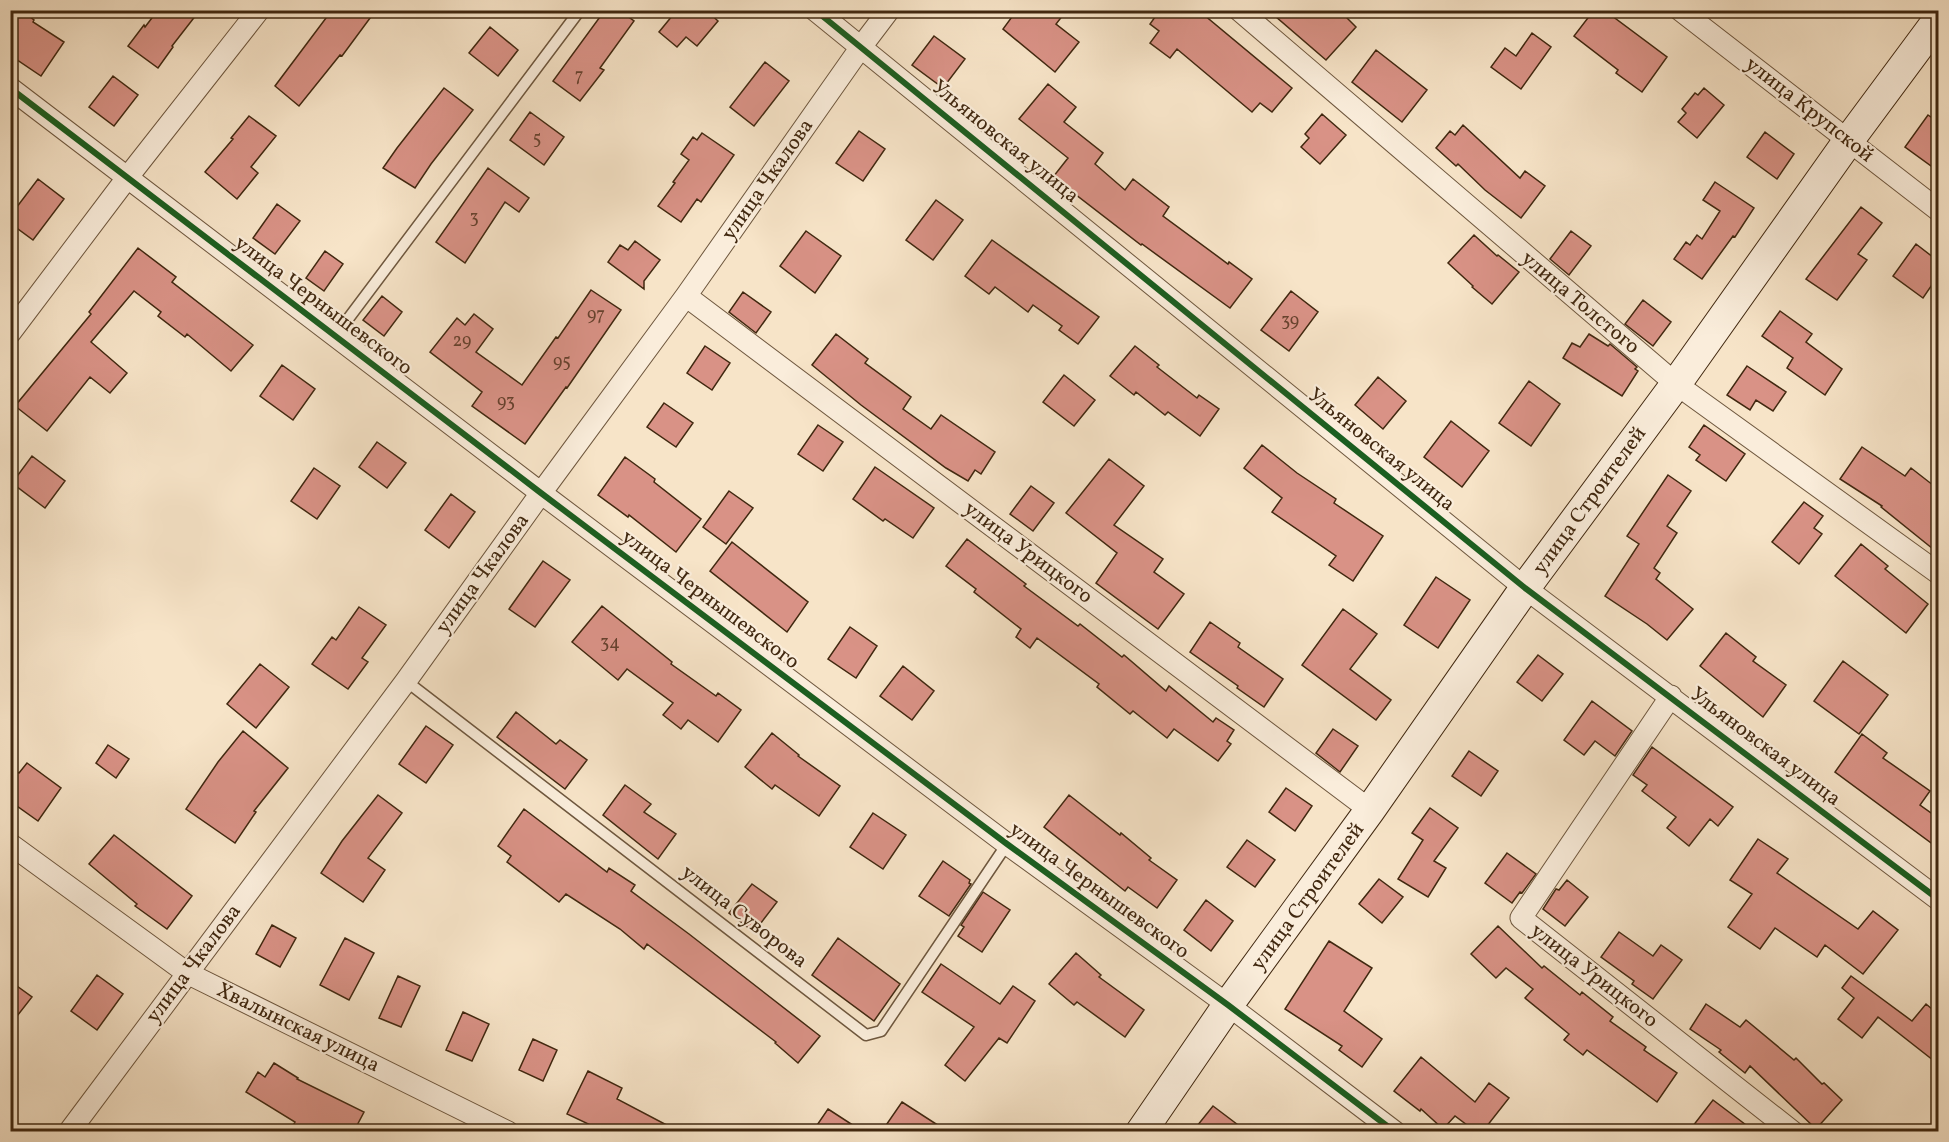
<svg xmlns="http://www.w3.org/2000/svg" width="1949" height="1142" viewBox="0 0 1949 1142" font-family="Vollkorn,serif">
<rect width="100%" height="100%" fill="#f7e4c8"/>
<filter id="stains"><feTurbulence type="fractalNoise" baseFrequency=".00333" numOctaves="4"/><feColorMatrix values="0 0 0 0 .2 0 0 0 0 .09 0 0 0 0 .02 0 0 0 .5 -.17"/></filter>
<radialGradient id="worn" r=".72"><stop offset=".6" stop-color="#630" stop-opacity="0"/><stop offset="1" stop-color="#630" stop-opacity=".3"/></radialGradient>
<path fill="#d99286" stroke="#412810" stroke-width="1.5" d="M10 10H21L34 20 33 22 64 42 41 76 10 55Z
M158 10H200L172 46 173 47 158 68 128 46 144 25 145 27Z
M332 10H376L342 56 340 55 299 106 275 86Z
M605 10H619L634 21 600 68 604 70 580 101 553 81Z
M677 10H706L718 21 697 46 686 37 677 47 659 32Z
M1017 10H1067L1056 24 1079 42 1055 72 1003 29Z
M1160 10H1198L1292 88 1272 112 1260 103 1252 112 1177 49 1170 58 1150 43 1159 31 1150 24Z
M1268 10H1339L1356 27 1326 60Z
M1594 10H1604L1667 57 1642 92 1616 73 1618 70 1574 36Z
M490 27 518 50 498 76 469 53Z
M1532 33 1551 47 1521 89 1491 67 1505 48 1516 56Z
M934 36 965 59 943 88 912 65Z
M1376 50 1427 90 1402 122 1352 82Z
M765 62 789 81 754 126 730 107Z
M113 76 138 95 114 126 89 107Z
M1048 84 1076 107 1064 122 1103 153 1095 164 1125 190 1133 179 1169 207 1163 216 1228 264 1229 262 1252 279 1230 308 1142 244 1141 245 1053 177 1068 158 1019 119Z
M444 88 473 110 431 164 415 188 383 168 397 148Z
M1704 88 1724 105 1697 138 1678 122 1686 113 1682 109 1695 93 1698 95Z
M530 112 564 137 544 165 510 140Z
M1322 114 1346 135 1320 164 1301 147 1309 138 1305 134Z
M1928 115 1938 122V171L1905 147Z
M249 116 276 136 251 167 258 173 237 199 205 172 233 139 231 138Z
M1463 125 1520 178 1525 171 1545 186 1521 218 1485 190 1458 164 1456 166 1436 148 1450 131 1455 135Z
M859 131 885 149 863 181 836 163Z
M1765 132 1794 154 1777 179 1747 157Z
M702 133 734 155 701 202 697 199 681 222 658 206 675 183 673 182 689 160 681 154 693 137 697 140Z
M488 168 529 198 519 212 505 202 465 263 436 242Z
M38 179 64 199 33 240 10 223V216Z
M1715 182 1754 208 1735 237 1733 236 1702 279 1674 259 1686 242 1690 245 1697 235 1702 239 1720 211 1703 200Z
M936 200 963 220 933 260 906 240Z
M277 204 300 221 275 254 253 238Z
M1861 207 1882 223 1858 254 1867 260 1837 300 1806 279Z
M806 231 841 256 815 293 780 266Z
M1571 231 1591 246 1569 275 1550 259Z
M1474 235 1497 256 1498 255 1519 272 1492 304 1472 287 1473 286 1448 263Z
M992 240 1099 317 1078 344 1059 330 1062 326 1033 305 1028 312 995 287 989 294 965 276Z
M635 241 660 260 644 281V289L608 262 620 245 628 250Z
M1916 244 1938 261V276L1923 298 1893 276Z
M138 248 176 277 172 282 253 345 231 371 187 334 185 337 158 316 161 312 134 291 91 342 127 373 110 393 90 377 47 431 15 406 91 314 89 312Z
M325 251 343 264 324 291 306 278Z
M591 290 621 310 567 388 566 387 525 444 472 406 482 392 430 352 457 318 465 325 474 314 493 329 476 352 522 385 556 337 558 338Z
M1291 291 1318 312 1289 351 1261 330Z
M743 292 771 312 756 333 729 312Z
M382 296 402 312 384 336 363 320Z
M1643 300 1671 322 1653 346 1625 324Z
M1780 311 1812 334 1806 342 1842 369 1825 395 1787 368 1793 358 1762 336Z
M836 334 868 359 865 363 911 397 903 409 931 429 941 415 995 452 981 474 975 470 968 481 946 468 861 405 812 365Z
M1589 334 1608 346 1610 344 1637 367 1635 369 1638 371 1622 396 1563 358 1572 343 1580 347Z
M705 346 730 363 712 390 687 373Z
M1135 346 1159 365 1157 367 1197 398 1199 395 1219 409 1200 436 1168 412 1165 415 1136 392 1134 395 1110 376Z
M282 365 315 389 293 420 260 396Z
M1747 366 1786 392 1773 411 1756 400 1750 410 1727 395Z
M1064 375 1095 400 1074 426 1043 402Z
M1378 377 1406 401 1383 429 1355 405Z
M1529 381 1560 404 1531 446 1499 423Z
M664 403 693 423 676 447 647 427Z
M1451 421 1489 451 1462 487 1424 457Z
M818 425 843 442 823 471 798 454Z
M1704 425 1745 454 1726 481 1696 460 1700 455 1689 447Z
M377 442 406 463 387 488 359 467Z
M1262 445 1297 473 1336 499 1334 503 1383 536 1353 581 1329 565 1336 556 1272 512 1282 498 1244 468Z
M1862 447 1905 476 1911 468 1938 489V553L1881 507 1882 506 1840 479Z
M32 456 65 481 45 508 12 483Z
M625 457 655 479 654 482 701 519 676 552 629 515 628 517 598 495Z
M1109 459 1144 486 1114 525 1163 559 1154 572 1184 594 1158 629 1096 583 1117 553 1066 513Z
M875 467 934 508 913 538 885 519 883 521 853 499Z
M314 468 340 486 317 519 291 501Z
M1668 475 1691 491 1667 526 1677 533 1654 568 1660 573 1656 579 1693 609 1667 640 1647 624 1605 596 1639 544 1627 536Z
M1031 486 1054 503 1033 531 1010 514Z
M729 491 753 508 726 544 703 527Z
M451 494 475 512 449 548 425 530Z
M1804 502 1823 516 1814 528 1822 534 1799 564 1772 542Z
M967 539 1026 584 1024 586 1078 626 1080 624 1122 657 1124 655 1166 691 1169 686 1213 722 1216 718 1234 730 1227 741 1231 744 1218 761 1174 729 1167 738 1133 711 1130 714 1097 687 1099 684 1037 638 1030 648 1016 637 1021 629 974 592 976 589 946 566Z
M732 542 808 602 787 632 710 571Z
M1861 544 1888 566 1885 569 1928 604 1906 633 1835 576Z
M543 561 570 580 535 627 509 609Z
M1436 577 1470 600 1438 648 1404 625Z
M602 606 672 662 671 664 716 696 718 693 741 710 718 742 688 720 681 729 663 715 673 703 627 669 618 680 572 642Z
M359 607 386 625 362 658 368 662 348 689 312 664 332 637 336 640Z
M1343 609 1377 634 1350 669 1391 700 1376 720 1302 665Z
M1210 622 1240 643 1238 647 1283 679 1264 707 1237 688 1238 686 1190 652Z
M850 627 877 646 856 678 828 659Z
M1726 633 1756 657 1753 661 1786 685 1763 717 1700 666Z
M1538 655 1563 674 1542 701 1517 682Z
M1843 661 1888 695 1859 734 1814 701Z
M260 664 289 687 256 728 227 704Z
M903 666 934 691 912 720 880 696Z
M1592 701 1632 731 1615 756 1595 741 1584 755 1564 740Z
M516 712 556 744 560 740 587 760 565 789 497 737Z
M426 726 453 745 426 783 399 764Z
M1333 729 1358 746 1340 772 1316 753Z
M243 731 288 768 254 811 256 812 235 843 186 809 218 762Z
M772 733 799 755 798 756 840 786 819 816 775 785 772 789 745 767Z
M1862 734 1887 753 1883 758 1930 791 1920 805 1938 818V848L1835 772Z
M108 745 129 759 116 778 96 763Z
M1652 747 1733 807 1718 826 1710 819 1689 846 1667 828 1676 817 1642 791 1647 785 1633 775Z
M1469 751 1498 771 1481 796 1452 776Z
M27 763 61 788 38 821 10 801V767L19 773Z
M625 785 651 804 644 812 676 834 658 859 603 815Z
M1286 788 1312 806 1295 831 1269 812Z
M378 795 402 813 368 858 385 870 363 902 321 873 342 841Z
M1069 795 1120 835 1121 833 1151 858 1149 860 1177 880 1157 908 1128 887 1125 891 1044 827Z
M1430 808 1458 828 1434 861 1446 868 1428 897 1398 879 1423 840 1412 833Z
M524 809 607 872 609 868 635 885 631 891 689 934 820 1036 798 1063 775 1043 776 1042 647 944 644 949 620 929 566 894 559 902 507 862 511 856 498 846Z
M873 813 906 835 883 869 850 847Z
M114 835 192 896 167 929 135 906 137 904 89 864Z
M1758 839 1788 859 1777 873 1858 929 1873 911 1898 930 1863 974 1825 945 1817 957 1775 928 1760 949 1728 927 1752 894 1730 880Z
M1247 840 1275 860 1255 887 1227 867Z
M1507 853 1536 874 1522 893 1520 892 1512 903 1485 883Z
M943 861 970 880 969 883 971 884 949 916 919 896Z
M1379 879 1403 897 1382 923 1359 904Z
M1567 880 1588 897 1565 926 1543 909 1556 889 1559 890Z
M752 884 777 902 754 932 729 913Z
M983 892 1010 910 982 952 958 936 964 927 961 925Z
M1206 900 1233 921 1211 951 1184 930Z
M272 925 296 938 280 967 256 954Z
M1498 926 1542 968 1544 966 1580 995 1582 992 1613 1017 1610 1021 1646 1047 1644 1050 1677 1073 1657 1102 1587 1050 1583 1055 1564 1040 1569 1034 1525 998 1533 989 1506 968 1496 978 1471 954Z
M1619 932 1653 956 1661 945 1682 960 1653 999 1632 984 1634 981 1601 957Z
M345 938 374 953 349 1000 320 985Z
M838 938 900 984 874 1021 812 975Z
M1329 941 1372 968 1344 1011 1382 1039 1362 1067 1339 1050 1342 1046 1285 1009Z
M1076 953 1101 975 1099 977 1144 1010 1125 1037 1077 1002 1074 1005 1049 984Z
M941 964 1000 1004 1013 986 1035 1001 1007 1043 999 1038 965 1081 945 1065 974 1027 922 992Z
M97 975 123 994 97 1030 71 1011Z
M398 976 420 986 401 1027 379 1018Z
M1851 976 1912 1021 1926 1004 1938 1014V1064L1878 1017 1862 1038 1838 1019 1854 998 1842 988Z
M10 981 32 997 10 1025Z
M1706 1004 1740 1027 1746 1020 1794 1060 1796 1058 1822 1084 1824 1083 1842 1100 1816 1129 1750 1066 1745 1073 1719 1052 1721 1050 1690 1029Z
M463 1012 489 1024 472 1061 446 1050Z
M533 1039 557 1050 543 1081 519 1070Z
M1421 1057 1475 1102 1489 1083 1509 1098 1483 1131H1475L1455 1116 1443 1129 1421 1109 1420 1111 1394 1091Z
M274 1063 298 1078 297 1079 364 1112 354 1131H290L295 1122 246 1092 258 1072 265 1077Z
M588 1071 622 1088 617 1099 678 1131H603L567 1114Z
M1713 1100 1754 1131H1689Z
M902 1102 947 1131H882Z
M1213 1106 1246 1131H1193Z
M828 1109 862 1131H813Z"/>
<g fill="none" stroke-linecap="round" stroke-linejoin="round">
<defs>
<path id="lane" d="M336 335 580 10
M406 681 866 1035 881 1031 1007 844"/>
<path id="street" d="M815 10 1525 588 1938 899
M1239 10 1676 384 1938 573
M1680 10 1938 210
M10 88 541 493 1007 844 1228 1005 1395 1132
M686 296 1370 810
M10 333 127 178 259 10
M1671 696 1521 918 1793 1132
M10 844 187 973 508 1132
M69 1132 406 681 541 493 686 296 861 47 889 10"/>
<path id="secondary" d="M1141 1132 1228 1005 1370 810 1525 588 1676 384 1849 140 1938 20"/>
</defs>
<use href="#lane" stroke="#6e573e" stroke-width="13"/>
<use href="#street" stroke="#6e573e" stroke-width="23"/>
<use href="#secondary" stroke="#412810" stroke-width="32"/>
<use href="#lane" stroke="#faeddb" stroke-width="10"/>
<use href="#street" stroke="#faeddb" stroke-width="21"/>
<use href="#secondary" stroke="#faeddb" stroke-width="30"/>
<defs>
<path id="cycleway" d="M815 10 1525 588 1938 899
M10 88 541 493 1007 844 1228 1005 1395 1132"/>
</defs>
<use href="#cycleway" stroke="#faeddb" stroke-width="10"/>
<use href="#cycleway" stroke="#1b5e20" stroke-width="6"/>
</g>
<g text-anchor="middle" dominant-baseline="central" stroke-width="4.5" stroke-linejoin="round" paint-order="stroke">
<g font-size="18" fill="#67422e">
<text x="579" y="76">7</text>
<text x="537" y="139">5</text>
<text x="474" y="218">3</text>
<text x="596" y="315">97</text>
<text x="1290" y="321">39</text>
<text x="462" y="341">29</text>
<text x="562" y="362">95</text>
<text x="506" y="402">93</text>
<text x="610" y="643">34</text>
</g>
<g font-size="21" fill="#412810" stroke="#faeddb">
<text transform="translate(1809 110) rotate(38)">улица Крупской</text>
<text transform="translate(1005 142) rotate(39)">Ульяновская улица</text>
<text transform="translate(768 180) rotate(-55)">улица Чкалова</text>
<text transform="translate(1580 303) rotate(40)">улица Толстого</text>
<text transform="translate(323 306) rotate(37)">улица Чернышевского</text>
<text transform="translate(1381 450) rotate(39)">Ульяновская улица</text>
<text transform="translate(1590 501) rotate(-54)">улица Строителей</text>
<text transform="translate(1028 553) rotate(37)">улица Урицкого</text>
<text transform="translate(483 574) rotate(-54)">улица Чкалова</text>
<text transform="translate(710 600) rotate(37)">улица Чернышевского</text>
<text transform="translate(1765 747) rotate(37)">Ульяновская улица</text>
<text transform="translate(1099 891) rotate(36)">улица Чернышевского</text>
<text transform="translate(1308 897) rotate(-54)">улица Строителей</text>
<text transform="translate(744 917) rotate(38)">улица Суворова</text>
<text transform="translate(194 964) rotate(-53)">улица Чкалова</text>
<text transform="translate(1594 976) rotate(38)">улица Урицкого</text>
<text transform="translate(298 1028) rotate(26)">Хвалынская улица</text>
</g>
</g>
<rect width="1949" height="1142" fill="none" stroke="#f7e4c8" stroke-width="36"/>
<rect x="12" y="12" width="1925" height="1118" fill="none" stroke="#412810" stroke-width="3"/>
<rect x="18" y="18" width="1913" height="1106" fill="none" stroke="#412810" stroke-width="1.5"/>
<rect width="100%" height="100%" filter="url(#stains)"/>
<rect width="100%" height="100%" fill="url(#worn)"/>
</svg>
